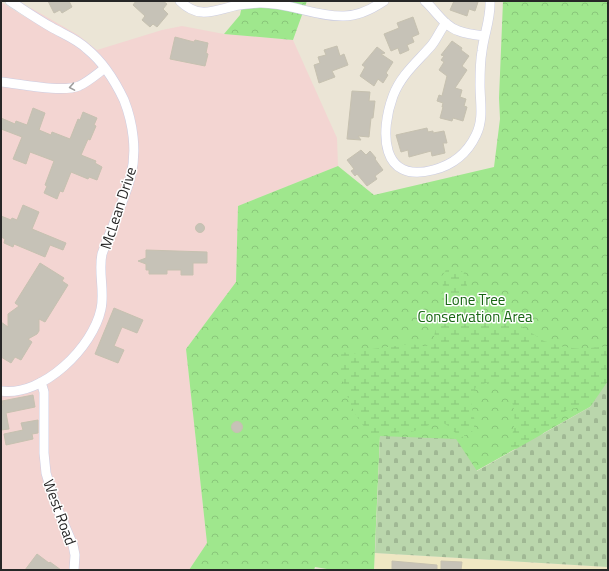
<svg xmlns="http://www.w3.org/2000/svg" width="609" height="571" viewBox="0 0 609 571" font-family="'Titillium Web',sans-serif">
<defs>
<pattern id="forest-crowns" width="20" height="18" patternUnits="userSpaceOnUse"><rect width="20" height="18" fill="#9fe78d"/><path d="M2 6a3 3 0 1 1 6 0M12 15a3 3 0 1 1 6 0" fill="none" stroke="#89c67a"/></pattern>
<pattern id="wetland-marsh" width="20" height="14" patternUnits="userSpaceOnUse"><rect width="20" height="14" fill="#9fe78d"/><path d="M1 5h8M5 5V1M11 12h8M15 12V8" fill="none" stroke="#89c67a"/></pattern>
<pattern id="cemetery-stones" width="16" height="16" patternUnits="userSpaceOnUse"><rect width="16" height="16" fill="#bad6ac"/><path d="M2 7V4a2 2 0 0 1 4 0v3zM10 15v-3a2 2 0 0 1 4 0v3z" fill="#a0b894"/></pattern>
</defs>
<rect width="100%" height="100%" fill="#ebe5d6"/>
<path fill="#efe7c3" d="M375 553 608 567V570H374Z"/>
<path fill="#f3d5d2" d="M1 2 25 17 31 8 78 35 97 50 162 30 182 26 224 34 293 40 337 138 338 166 238 206 236 282 186 349 207 543 189 570H1Z"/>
<path fill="url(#forest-crowns)" d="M243 1H307L293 40 224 34 240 15Z
M503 1H608V381L590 407 476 471 380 436 374 570H333L315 567 314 570H189L207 543 186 349 236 282 238 206 338 166 374 195 494 167 500 119 499 98Z"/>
<path fill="url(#wetland-marsh)" d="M450 268C454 269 459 269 463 272 466 276 470 303 473 311L491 313 510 319 544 341 564 347 581 349 608 346V400C605 402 601 405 597 405 586 408 574 406 564 412 545 425 537 452 510 449L509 444C516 428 519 399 501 388 497 385 491 384 486 383L476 387 470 398 475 422 473 431 462 437C451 432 451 424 437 421 428 426 415 432 405 433 402 433 399 432 396 433 388 434 384 438 375 435 355 428 334 371 342 352L353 354 372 349 411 344 424 346 432 345 441 307 443 288 442 276 446 270Z"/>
<path fill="url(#cemetery-stones)" d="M608 381V567L375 553 380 436 456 439 477 471 590 407Z"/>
<path fill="#c6c2b7" stroke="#c6c1b0" d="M48 1H69L72 7 62 13 60 10 54 13Z
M136 1H163L167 4 163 9 168 14 157 27 153 24 150 27 142 20 145 16 133 5Z
M454 1H474L478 2 475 11 469 9 467 16 450 10Z
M413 17 419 34 412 37 414 42 407 45 409 50 400 54 398 48 391 51 384 34 399 28 397 23Z
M175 37 194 42 195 40 208 43 206 53 208 54 205 66 170 59Z
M452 41 462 48 461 50 469 56 462 66 467 70 455 88 462 90 460 97 466 99 464 106 467 107 463 121 453 118 452 121 440 118 443 107H442L443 103 437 101 439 95 442 96 447 76 439 70 444 62 441 60 444 56 441 55Z
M337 46 340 56 344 54 348 65 332 71 335 77 319 83 314 65 320 63 318 57 326 55 324 50Z
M377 47 385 53 381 54 393 62 386 73 388 75 383 83 378 79 374 86 360 76 365 67 362 65Z
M352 91 370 92 369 101H375L373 118H371L369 137 358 136 361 140 347 139Z
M33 108 45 113 39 130 51 135 52 132 70 139 78 119 80 120 83 112 97 118 94 125 96 126 90 140 88 139 81 155 96 161 95 163 102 167 97 180 89 177 88 179 71 172 63 192 60 191 57 199 44 193 47 186 45 185 54 161 30 152 26 164 13 159 22 137 1 129V118L15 124 16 121 27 125Z
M427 128 428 132 433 131V133L444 131 447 143H443L445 153 432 156 431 151 409 157 408 150 401 152 396 135Z
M361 150 366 155 370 151 376 158 375 159 383 170 375 176 377 179 367 186 357 174 355 176 351 171 354 169 347 160Z
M23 205 39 212 32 229 66 243 63 250 50 245 45 257 14 244 13 247 4 243 5 239 1 237V216L11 220 12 218 17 220Z
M195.5 228a4.5 4.5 0 1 1 9 0a4.5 4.5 0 1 1-9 0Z
M146 250 207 252V263H193V275H181V270H167V274H149V270H146V264L138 261 146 258Z
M40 263 64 278 62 281 68 285 45 322 39 319V331L37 334 28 339 32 342 21 360 15 357 11 363 1 357V322L8 327V314L19 306 15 303Z
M114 308 143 320 137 333 122 327 114 346 124 350 118 363 95 354Z
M33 395 35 407 6 413 9 429 1 430V405H3L2 401Z
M38 420V433L32 434 33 439 6 445 4 434 23 430 21 423Z
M231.5 427a5.5 5.5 0 1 1 11 0a5.5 5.5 0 1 1-11 0Z
M37 554 49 563 50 562 61 570H25Z
M392 561 437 565V570H392Z
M441 561 462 562 461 570H441Z"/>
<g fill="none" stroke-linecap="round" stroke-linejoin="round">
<defs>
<path id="minor" d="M180 1C198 19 213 11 234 6 242 4 251 4 259 3 288 2 315 17 344 16 358 16 372 9 384 1
M425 1C436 11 444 26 459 31 467 34 476 35 484 36
M446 23C440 30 437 39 431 46 417 62 401 75 393 96 380 131 380 184 433 170 453 165 467 154 476 135 484 119 480 102 480 85 480 74 480 62 482 51 484 34 491 18 490 1
M1 82C21 84 62 93 79 86 88 82 97 74 105 68
M41 382 44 392V453L46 473 55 503 73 545 75 555 74 570
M1 391C43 397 93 347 101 309 105 291 98 272 102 254 105 245 109 235 113 226 119 209 127 192 131 175 137 151 133 123 124 100 115 81 103 62 87 49 77 39 63 34 51 27 37 19 24 10 10 1"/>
</defs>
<use href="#minor" stroke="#cccde2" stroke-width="10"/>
<use href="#minor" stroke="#fff" stroke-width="9"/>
</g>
<defs><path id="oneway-chevron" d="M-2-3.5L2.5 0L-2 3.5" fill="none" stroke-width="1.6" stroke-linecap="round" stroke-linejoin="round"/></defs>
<use stroke="#9e9e9e" href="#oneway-chevron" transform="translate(72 87) rotate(170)"/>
<g text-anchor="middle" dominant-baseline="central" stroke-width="3" stroke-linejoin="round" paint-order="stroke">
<g font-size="15" fill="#272727" stroke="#fff">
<text transform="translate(118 208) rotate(-72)">McLean Drive</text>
<text transform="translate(60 512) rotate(70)">West Road</text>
</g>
<g font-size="15" fill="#186713" stroke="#fff">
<text x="475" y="299">Lone Tree<tspan x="475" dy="17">Conservation Area</tspan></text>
</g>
</g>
<rect width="609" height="571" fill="none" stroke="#272727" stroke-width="4"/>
</svg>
